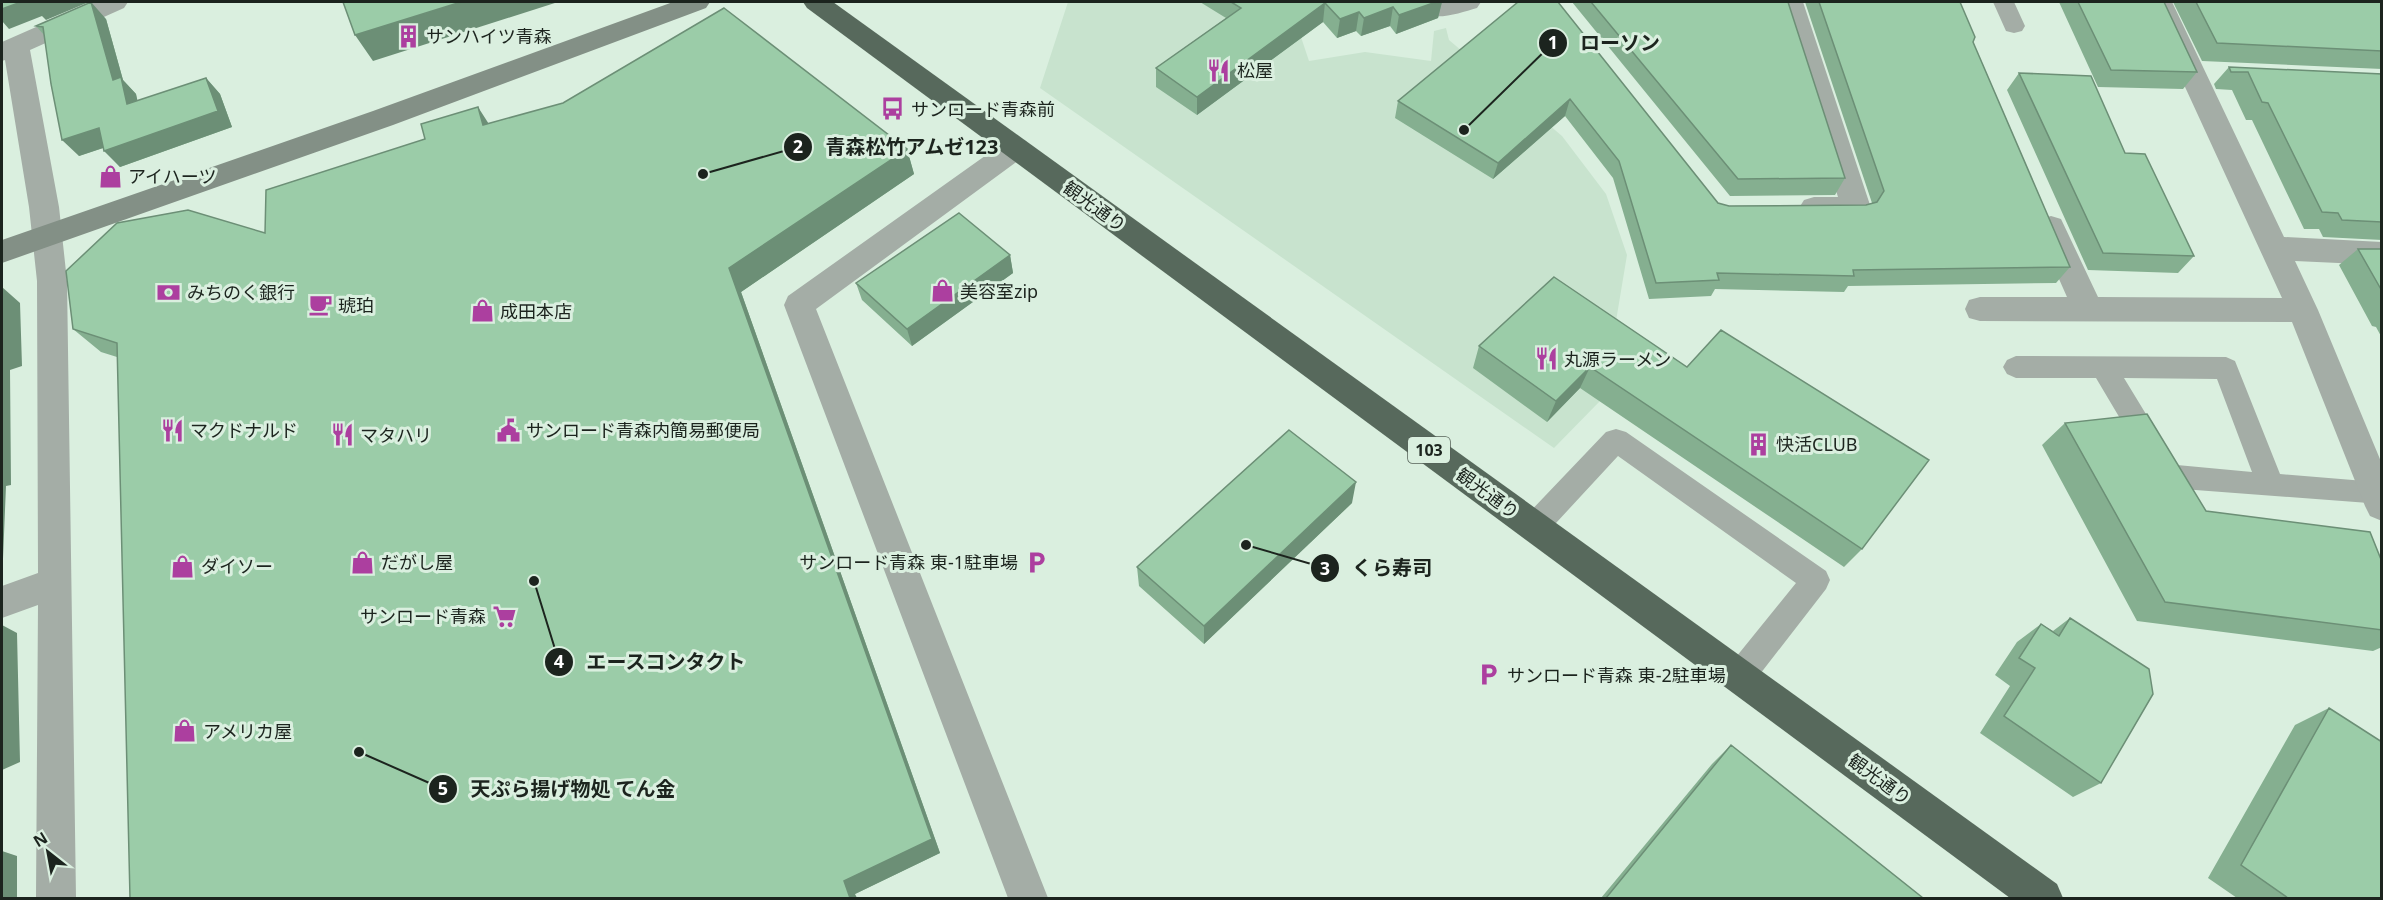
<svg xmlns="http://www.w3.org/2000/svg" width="2383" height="900" viewBox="0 0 2383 900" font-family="'Noto Sans','Noto Sans JP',sans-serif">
<rect width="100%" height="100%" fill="#daefdf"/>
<path fill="#c8e3ce" d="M1068 2H1300L1299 31 1309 61 1365 52 1431 61 1434 31 1446 28 1449 40 1562 136 1606 194 1627 255 1615 327 1645 355 1554 448 1040 88Z"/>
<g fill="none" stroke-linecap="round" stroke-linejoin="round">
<path fill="#a4ada6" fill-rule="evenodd" d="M1993 2H2014L2025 26 2022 31 2014 33 2006 31Z
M2016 356 2226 357 2235 361 2280 474 2377 482 2382 484V504L2169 488 2159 484 2096 378H2016L2007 374 2003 367 2007 360ZM2124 378 2217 379 2252 472 2177 465Z
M1616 429 1626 432 1826 571 1830 580 1826 589 1750 687 1739 691 1728 687 1724 677 1728 667 1796 583 1618 456 1544 536 1534 539 1524 536 1520 527 1524 518 1606 432Z"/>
<path fill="#a4ada6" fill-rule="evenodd" d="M93 2H128L124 8 30 50 59 207 67 281 76 898H36L38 605 2 618V586L38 573 37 281 29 207 5 60 2 61V42Z
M1410 2H1481L1477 8C1456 14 1425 26 1410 2Z
M1777 2H1803L1871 208 1866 216C1848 221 1822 221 1804 216L1799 208 1804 200 1814 197H1838Z
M2146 2H2172L2284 237 2382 242V265L2295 261 2318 310 2382 464V521L2370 516 2365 506 2292 322 1980 321 1969 318 1965 309 1969 300 1980 297H2067L2036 227 2041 219 2051 216 2061 219 2098 297 2282 298Z
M1016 138 1026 141 1030 148 1026 155 816 309 1048 898H1008L784 305 788 296 1006 141Z"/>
<path fill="#839086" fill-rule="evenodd" d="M673 2H710L706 8 393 125 2 263V240L373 111Z"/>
<path fill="#57695c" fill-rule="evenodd" d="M803 2H833L2057 884 2063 898H2010L807 8Z"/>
</g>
<path fill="#85af90" d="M1200 2H1442L1438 18 1396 34 1390 26 1361 36 1356 31 1337 38 1323 22 1197 115 1156 87V68L1226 18Z
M1518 2 1718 203 1729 206 1866 205 1872 203 1805 2H1960L1973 42 2070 267 2056 283 1848 286 1844 292 1715 289 1711 296 1649 299 1613 178 1565 116 1493 179 1395 118 1398 101Z
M1572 2H1788L1845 178 1835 195 1730 196Z
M2059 2H2164L2197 72 2183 89 2098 87Z
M2173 2H2382V69L2202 61Z
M106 19 123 80 136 94 137 101 206 78 220 94 232 127 120 167 103 148 79 156 44 35 36 26Z
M2229 67 2382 74V240L2323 237 2319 229H2304L2252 120H2246L2232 90 2216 89 2214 84Z
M2019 73 2125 153 2194 256 2178 273 2088 270 2007 90Z
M488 123 907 149 914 174 741 292 940 853 855 894 117 357 101 352 73 329 265 233Z
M2358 249H2382V338L2376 327 2372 326 2339 265Z
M1010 255 1013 273 912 346 862 300 856 283Z
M1554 277 1862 549 1844 567 1580 388 1547 422 1473 368 1479 346Z
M2065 423 2206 511 2382 630V647L2373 651 2137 621 2042 445Z
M1352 503 1204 644 1139 586 1137 567Z
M2070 618 2101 783 2073 797 1980 733 2010 686 1995 675 2017 642 2041 624 2053 631Z
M2329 708 2382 898H2237L2208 878 2295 725Z
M1731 745 1923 898H1601L1712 764Z"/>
<path fill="#6c8f76" d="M21 2H89L46 20 42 16 9 29 2 21V9Z
M91 2 106 19 123 80 136 94 142 121 127 104 113 80Z
M461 2H558L373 61 355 35Z
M1436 2H1442L1438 18 1396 34 1399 15Z
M1325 3 1323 22 1197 115V97Z
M1393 7 1390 26 1361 36 1364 18Z
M1359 12 1356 31 1337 38 1340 19Z
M206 78 220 94 232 127 120 167 104 151Z
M1570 99 1565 116 1493 179 1498 163Z
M478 107 494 132 483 125Z
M99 128 115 144 79 156 62 140Z
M907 149 914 174 741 292 940 853 855 894 857 898H850L844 881 729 268Z
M1010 255 1013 273 912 346 907 329Z
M2 287 20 303 22 366 10 370 11 485 6 486 2 583V584Z
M1590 367 1580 388 1547 422 1556 401Z
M1356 482 1352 503 1204 644V626Z
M2 625 17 633 20 762 2 770Z
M2 851 17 856V898H2Z"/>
<path fill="#9bcca8" stroke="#6c8f76" stroke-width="1.5" d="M2 2H21L2 9Z
M91 2 113 80 121 77 127 104 206 78 218 111 104 151 99 128 62 140 51 84 43 27 36 26Z
M343 2H461L355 35Z
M1231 2H1436L1399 15 1393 7 1364 18 1359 12 1340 19 1325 3 1197 97 1156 68 1241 8Z
M1518 2H1558L1718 203 1729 206 1866 205 1877 202 1884 191 1819 2H1960L1975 37 1973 42 2070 267 1853 270 1854 276 1717 273 1719 280 1656 283 1619 161 1570 99 1498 163 1398 101Z
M1591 2H1788L1845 178 1738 179Z
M2078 2H2164L2197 72 2111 70Z
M2196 2H2382V51L2217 43Z
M724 8 907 149 729 268 932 839 844 881 850 898H130L117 343 73 329 66 271 117 223 188 210 265 233 266 190 425 139 421 124 478 107 483 125 563 103Z
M2229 67 2382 74V222L2342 220 2338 213 2322 212 2268 103 2262 102 2248 72H2231Z
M2019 73 2091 76 2125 153 2145 154 2194 256 2103 253Z
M959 213 1010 255 907 329 856 283Z
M2358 249H2382V291Z
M1554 277 1687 367 1721 330 1929 460 1862 549 1590 367 1556 401 1479 346Z
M2147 414 2206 511 2370 532 2382 562V630L2165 602 2065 423Z
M1289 430 1356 482 1204 626 1137 567Z
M2070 618 2149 669 2153 694 2101 783 2004 716 2035 668 2019 658 2041 624 2059 636Z
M2329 708 2382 742V898H2288L2241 865Z
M1731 745 1923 898H1606Z"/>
<defs>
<symbol id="building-bare" viewBox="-9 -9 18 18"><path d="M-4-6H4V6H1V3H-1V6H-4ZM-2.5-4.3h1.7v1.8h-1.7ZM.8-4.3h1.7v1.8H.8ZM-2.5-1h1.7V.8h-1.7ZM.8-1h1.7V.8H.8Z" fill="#ac3f9f" stroke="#daefdf" stroke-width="2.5" paint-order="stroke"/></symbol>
<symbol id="restaurant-bare" viewBox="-9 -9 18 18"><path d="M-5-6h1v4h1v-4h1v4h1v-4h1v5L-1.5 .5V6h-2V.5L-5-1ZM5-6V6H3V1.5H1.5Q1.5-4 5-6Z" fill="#ac3f9f" stroke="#daefdf" stroke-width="2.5" paint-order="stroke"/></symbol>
<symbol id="bus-bare" viewBox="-9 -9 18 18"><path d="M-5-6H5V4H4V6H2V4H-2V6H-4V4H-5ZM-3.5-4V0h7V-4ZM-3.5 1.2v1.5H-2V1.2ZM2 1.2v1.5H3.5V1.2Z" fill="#ac3f9f" stroke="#daefdf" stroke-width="2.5" paint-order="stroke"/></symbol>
<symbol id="shop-bare" viewBox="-9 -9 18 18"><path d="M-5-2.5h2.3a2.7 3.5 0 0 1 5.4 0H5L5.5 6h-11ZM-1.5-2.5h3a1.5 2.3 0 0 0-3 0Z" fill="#ac3f9f" stroke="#daefdf" stroke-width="2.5" paint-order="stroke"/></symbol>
<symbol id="bank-bare" viewBox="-9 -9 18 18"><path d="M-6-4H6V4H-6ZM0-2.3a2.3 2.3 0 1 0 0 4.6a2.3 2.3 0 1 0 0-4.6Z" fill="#ac3f9f" stroke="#daefdf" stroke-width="2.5" paint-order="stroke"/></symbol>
<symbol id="cafe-bare" viewBox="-9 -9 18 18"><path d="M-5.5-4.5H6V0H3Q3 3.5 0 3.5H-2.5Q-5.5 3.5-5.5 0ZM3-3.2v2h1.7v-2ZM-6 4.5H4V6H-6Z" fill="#ac3f9f" stroke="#daefdf" stroke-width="2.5" paint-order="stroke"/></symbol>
<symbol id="civic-bare" viewBox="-9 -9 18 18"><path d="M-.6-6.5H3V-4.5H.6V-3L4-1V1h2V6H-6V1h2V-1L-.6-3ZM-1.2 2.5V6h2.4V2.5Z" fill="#ac3f9f" stroke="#daefdf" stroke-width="2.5" paint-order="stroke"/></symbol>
<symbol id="parking-bare" viewBox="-9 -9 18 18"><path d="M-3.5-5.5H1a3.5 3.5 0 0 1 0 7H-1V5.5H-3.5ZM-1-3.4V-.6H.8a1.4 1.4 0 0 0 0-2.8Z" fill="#ac3f9f" stroke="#daefdf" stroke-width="2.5" paint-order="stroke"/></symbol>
<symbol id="supermarket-bare" viewBox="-9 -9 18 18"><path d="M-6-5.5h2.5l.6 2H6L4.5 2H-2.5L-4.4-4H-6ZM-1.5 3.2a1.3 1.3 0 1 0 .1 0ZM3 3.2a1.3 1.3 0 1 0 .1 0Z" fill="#ac3f9f" stroke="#daefdf" stroke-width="2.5" paint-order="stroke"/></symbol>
</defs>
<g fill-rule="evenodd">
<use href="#building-bare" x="392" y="20" width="33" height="33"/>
<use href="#restaurant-bare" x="1202" y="54" width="33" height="33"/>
<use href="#bus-bare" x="876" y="92" width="33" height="33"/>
<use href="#shop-bare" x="94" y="160" width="33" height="33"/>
<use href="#shop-bare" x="926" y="274" width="33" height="33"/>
<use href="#bank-bare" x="152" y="276" width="33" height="33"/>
<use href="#cafe-bare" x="304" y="288" width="33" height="33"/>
<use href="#shop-bare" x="466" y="294" width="33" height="33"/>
<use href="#restaurant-bare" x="1530" y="342" width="33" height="33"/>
<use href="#restaurant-bare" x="156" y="414" width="33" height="33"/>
<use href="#civic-bare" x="492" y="414" width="33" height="33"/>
<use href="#restaurant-bare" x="326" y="418" width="33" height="33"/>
<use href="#building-bare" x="1742" y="428" width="33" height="33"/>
<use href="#shop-bare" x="346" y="546" width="33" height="33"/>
<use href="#parking-bare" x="1020" y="546" width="33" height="33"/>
<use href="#shop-bare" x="166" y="550" width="33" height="33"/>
<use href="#supermarket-bare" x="488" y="600" width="33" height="33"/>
<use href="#parking-bare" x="1472" y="658" width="33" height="33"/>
<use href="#shop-bare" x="168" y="714" width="33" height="33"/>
</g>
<g text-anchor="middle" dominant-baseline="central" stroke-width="6" stroke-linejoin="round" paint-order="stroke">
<rect fill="#daefdf" stroke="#556158" stroke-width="1.5" x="1408" y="437" width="42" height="26" rx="4.5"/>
<g font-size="16" font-weight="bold" fill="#1c241e">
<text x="1429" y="450">103</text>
</g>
<g font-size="18" fill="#1c241e" stroke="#daefdf" text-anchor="start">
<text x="426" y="36">サンハイツ青森</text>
<text x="1237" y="70">松屋</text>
<text x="911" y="109">サンロード青森前</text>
<text x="128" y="176">アイハーツ</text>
<text x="960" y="291">美容室zip</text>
<text x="187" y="292">みちのく銀行</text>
<text x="338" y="305">琥珀</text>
<text x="500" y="311">成田本店</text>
<text x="1564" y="359">丸源ラーメン</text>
<text x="190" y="430">マクドナルド</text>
<text x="526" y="430">サンロード青森内簡易郵便局</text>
<text x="360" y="435">マタハリ</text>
<text x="1776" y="444">快活CLUB</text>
<text x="381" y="562">だがし屋</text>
<text x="1018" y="562" text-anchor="end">サンロード青森 東-1駐車場</text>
<text x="201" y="566">ダイソー</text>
<text x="486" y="616" text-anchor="end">サンロード青森</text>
<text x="1507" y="675">サンロード青森 東-2駐車場</text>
<text x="203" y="731">アメリカ屋</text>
</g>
<g font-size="18" fill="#1c241e" stroke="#daefdf">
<text transform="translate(1095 206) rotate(36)">観光通り</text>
<text transform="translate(1488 493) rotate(36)">観光通り</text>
<text transform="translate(1880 779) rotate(36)">観光通り</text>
</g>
</g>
<path fill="none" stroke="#1c241e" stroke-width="2" d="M1464 130L1553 43M703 174L798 147M1246 545L1325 568M534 581L559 662M359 752L443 789"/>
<g fill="#1c241e" stroke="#daefdf" stroke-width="2">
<circle cx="1464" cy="130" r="6"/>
<circle cx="703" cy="174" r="6"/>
<circle cx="1246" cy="545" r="6"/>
<circle cx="534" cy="581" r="6"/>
<circle cx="359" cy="752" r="6"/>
<circle cx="1553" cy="43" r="15"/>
<circle cx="798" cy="147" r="15"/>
<circle cx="1325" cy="568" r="15"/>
<circle cx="559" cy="662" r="15"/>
<circle cx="443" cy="789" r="15"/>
</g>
<g font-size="18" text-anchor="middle" font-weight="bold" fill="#fff">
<text x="1553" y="49">1</text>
<text x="798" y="153">2</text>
<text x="1325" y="575">3</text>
<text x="559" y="668">4</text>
<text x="443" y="795">5</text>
</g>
<g font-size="20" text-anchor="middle" font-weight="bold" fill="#1c241e" stroke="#daefdf" stroke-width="6" stroke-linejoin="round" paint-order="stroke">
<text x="1620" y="50">ローソン</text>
<text x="912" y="154">青森松竹アムゼ123</text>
<text x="1392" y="575">くら寿司</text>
<text x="666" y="669">エースコンタクト</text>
<text x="573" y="796">天ぷら揚げ物処 てん金</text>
</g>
<rect width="2383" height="900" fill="none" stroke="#1c241e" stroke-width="6"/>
<g transform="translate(48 852) rotate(329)" stroke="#daefdf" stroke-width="4.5" paint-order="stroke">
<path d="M0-4.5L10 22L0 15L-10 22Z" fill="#1c241e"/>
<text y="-9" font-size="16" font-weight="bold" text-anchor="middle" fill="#1c241e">N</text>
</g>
</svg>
